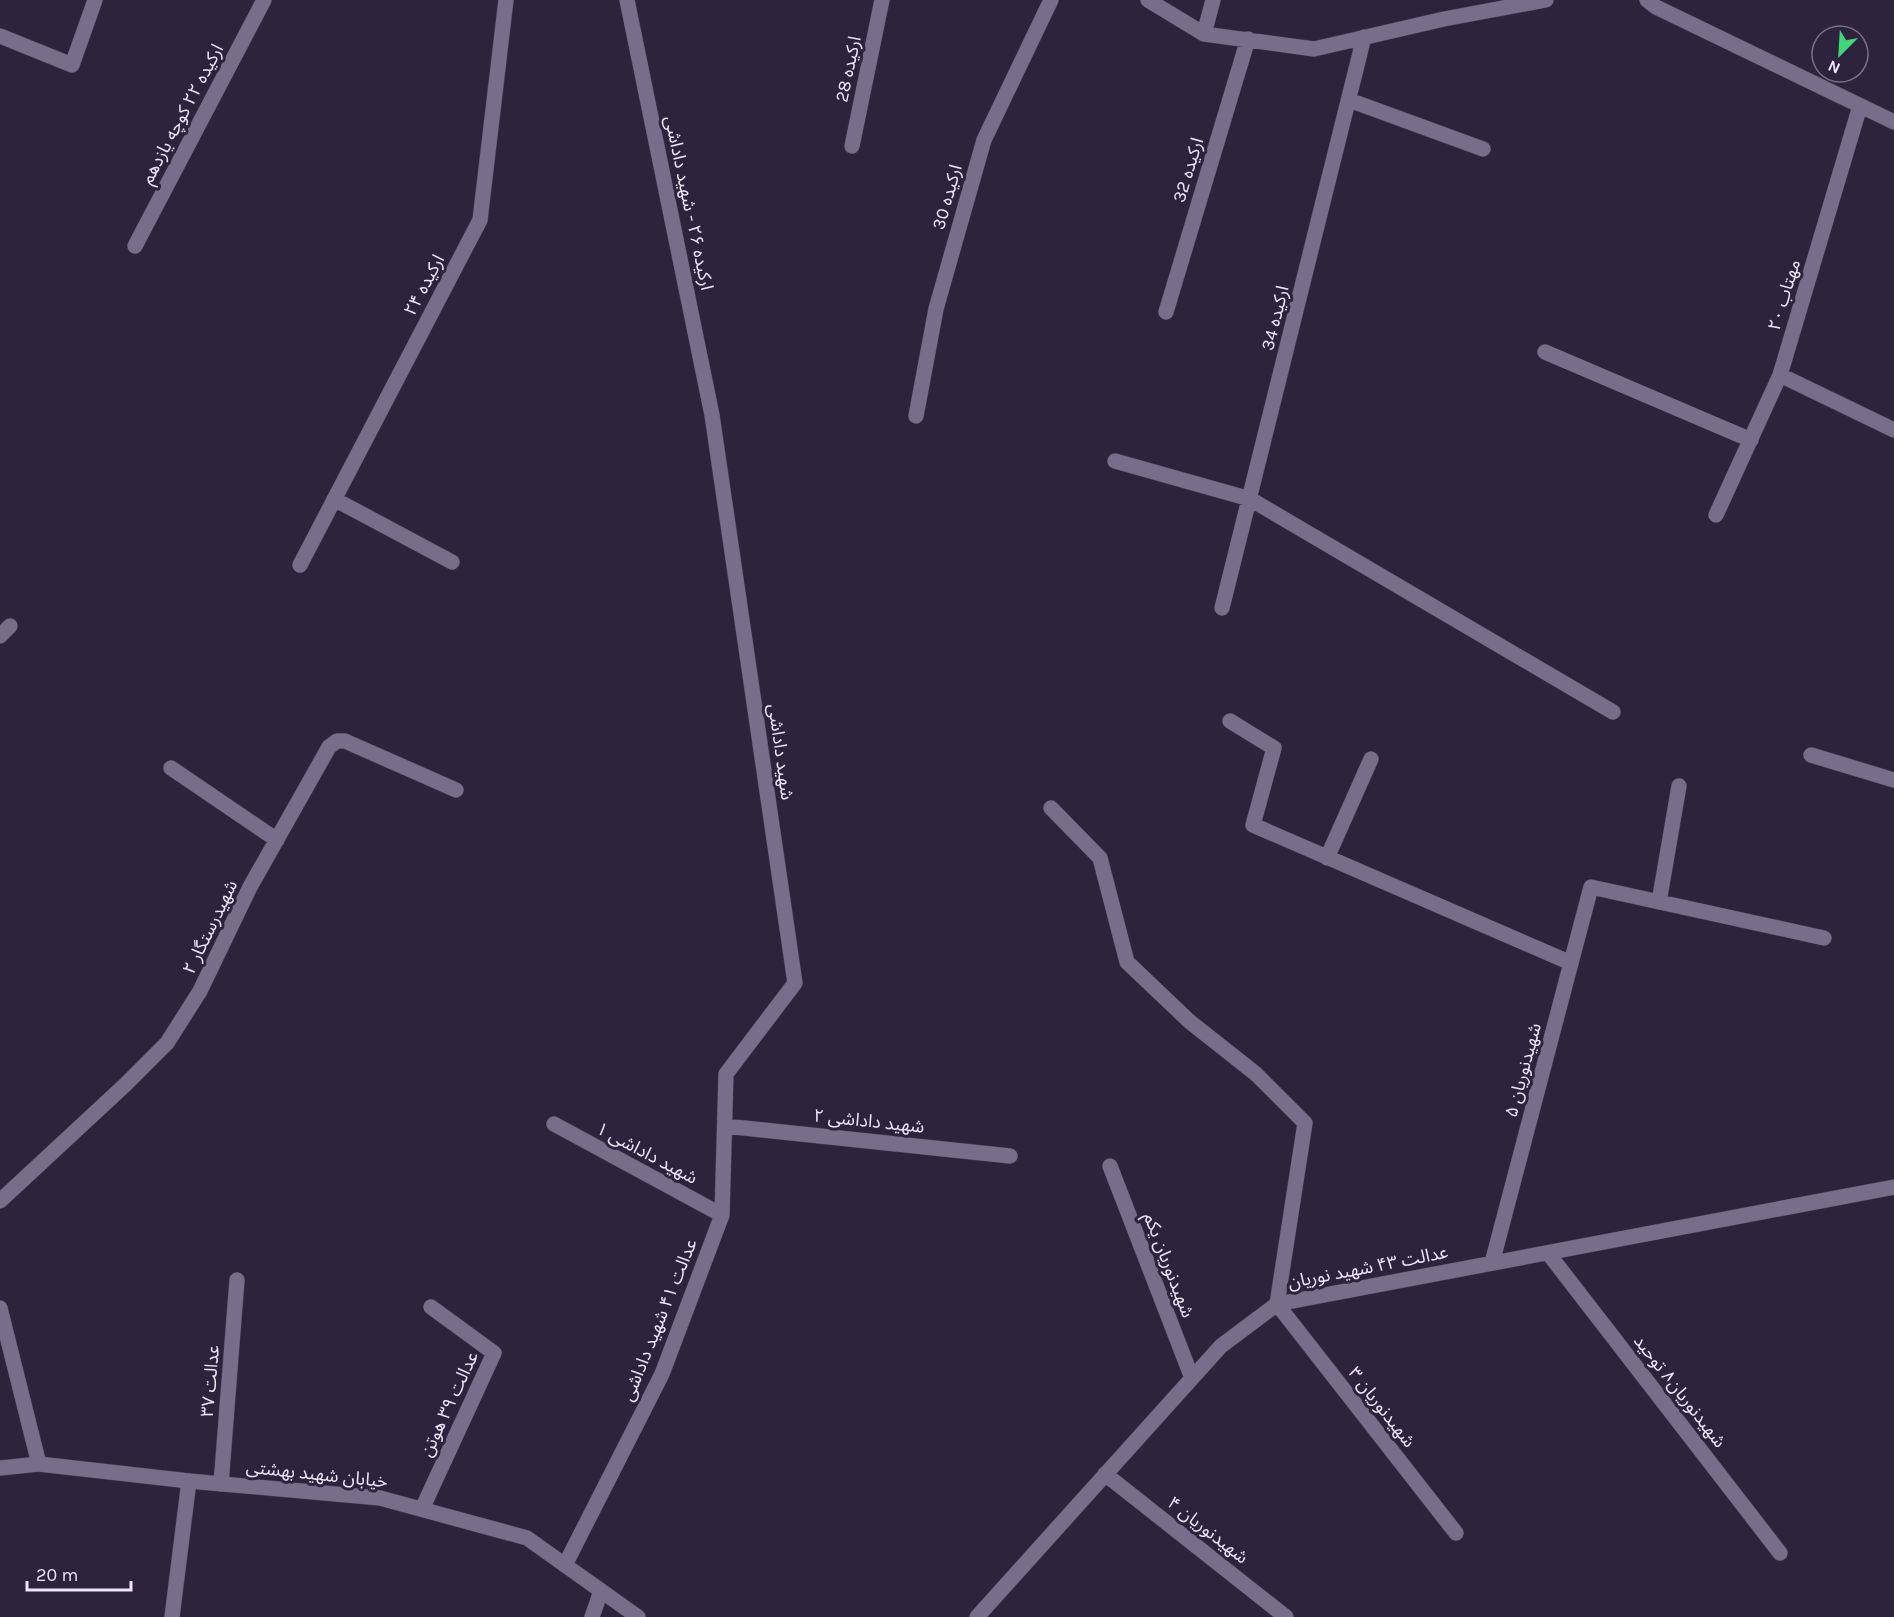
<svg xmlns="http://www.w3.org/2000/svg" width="1894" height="1617" viewBox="0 0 1894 1617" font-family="Karla,'Noto Sans Arabic',sans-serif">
<rect width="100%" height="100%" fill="#2d233c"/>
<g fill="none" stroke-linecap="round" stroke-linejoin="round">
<defs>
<path id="street" d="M1148 0 1204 34 1314 49 1444 19 1546 0
M1647 0 1656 7 1894 122
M1204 34 1213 0
M0 36 72 65 95 0
M1349 100 1483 149
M1860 106 1780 375 1894 430
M852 146 882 0
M135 246 264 0
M1166 312 1248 39
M1545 352 1751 440
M916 416 936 309 984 140 1051 0
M1115 461 1250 499 1613 712
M334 499 452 562
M1716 515 1780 375
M300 565 480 220 506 0
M1222 608 1364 37
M0 636 10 626
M1230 721 1274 748 1253 825 1571 963
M1811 755 1894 780
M171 768 277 840
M1051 808 1100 858 1127 962 1189 1021 1256 1074 1305 1123 1277 1304 1456 1533
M1327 858 1371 759
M1659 902 1679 786
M554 1124 722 1215
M725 1126 1010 1156
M1110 1166 1192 1378
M0 1201 126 1084 167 1043 200 991 250 887 329 747 337 741H345L456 790
M1548 1253 1780 1553
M1492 1263 1591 887 1824 938
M0 1308 39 1464
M1105 1474 1286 1617
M221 1484 237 1280
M422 1509 494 1353 431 1307
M565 1565 662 1374 722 1215 726 1074 795 983 712 415 627 0
M172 1617 189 1481
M592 1617 601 1591
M977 1617 1221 1346 1277 1304 1894 1187"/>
<path id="secondary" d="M0 1468 39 1464 189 1481 380 1498 527 1538 638 1617"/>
</defs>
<use href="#street" stroke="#4a4056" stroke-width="16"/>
<use href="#secondary" stroke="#4a4056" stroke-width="16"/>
<use href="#street" stroke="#796d8c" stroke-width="15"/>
<use href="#secondary" stroke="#796d8c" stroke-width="15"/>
</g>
<g text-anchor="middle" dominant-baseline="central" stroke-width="6" stroke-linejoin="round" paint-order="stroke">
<g font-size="18" fill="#ede6f8" stroke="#2d233c">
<text transform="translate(848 69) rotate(-78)">ارکیده 28</text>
<text transform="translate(182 114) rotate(-62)">ارکیده ۲۲ کوچه یازدهم</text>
<text transform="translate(1188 170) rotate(-73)">ارکیده 32</text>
<text transform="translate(947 197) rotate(-74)">ارکیده 30</text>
<text transform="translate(689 203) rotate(78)">ارکیده ۲۶ - شهید داداشی</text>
<text transform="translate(424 285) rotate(-62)">ارکیده ۲۴</text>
<text transform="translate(1784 295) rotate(-73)">مهتاب ۲۰</text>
<text transform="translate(1275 318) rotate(-76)">ارکیده 34</text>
<text transform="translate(781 752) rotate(82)">شهید داداشی</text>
<text transform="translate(210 927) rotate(-64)">شهیدرستگار ۲</text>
<text transform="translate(1523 1070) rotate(-75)">شهیدنوریان ۵</text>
<text transform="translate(869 1121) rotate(6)">شهید داداشی ۲</text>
<text transform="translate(647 1153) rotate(28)">شهید داداشی ۱</text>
<text transform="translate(1169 1265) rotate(69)">شهیدنوریان یکم</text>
<text transform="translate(1368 1267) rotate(-11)">عدالت ۴۳ شهید نوریان</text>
<text transform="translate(659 1320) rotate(-68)">عدالت ۴۱ شهید داداشی</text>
<text transform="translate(210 1381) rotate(-85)">عدالت ۳۷</text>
<text transform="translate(1680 1391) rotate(52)">شهیدنوریان۸ توحید</text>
<text transform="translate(449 1404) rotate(-65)">عدالت ۳۹ هوتن</text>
<text transform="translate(1382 1407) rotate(52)">شهیدنوریان ۳</text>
<text transform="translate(317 1474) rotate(6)">خیابان شهید بهشتی</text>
<text transform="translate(1208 1530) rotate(38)">شهیدنوریان ۴</text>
</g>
</g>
<g transform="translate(1840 54) rotate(204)"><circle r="28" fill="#2d233c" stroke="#7a7187" stroke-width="1.5"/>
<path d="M0-4.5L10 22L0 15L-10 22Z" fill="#40d77c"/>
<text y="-9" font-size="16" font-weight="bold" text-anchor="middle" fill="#ede6f8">N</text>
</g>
<path d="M27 1581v9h104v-9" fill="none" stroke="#ede6f8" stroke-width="3"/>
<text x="36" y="1581" font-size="18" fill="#ede6f8" stroke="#2d233c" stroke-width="4.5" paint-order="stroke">20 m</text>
</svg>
